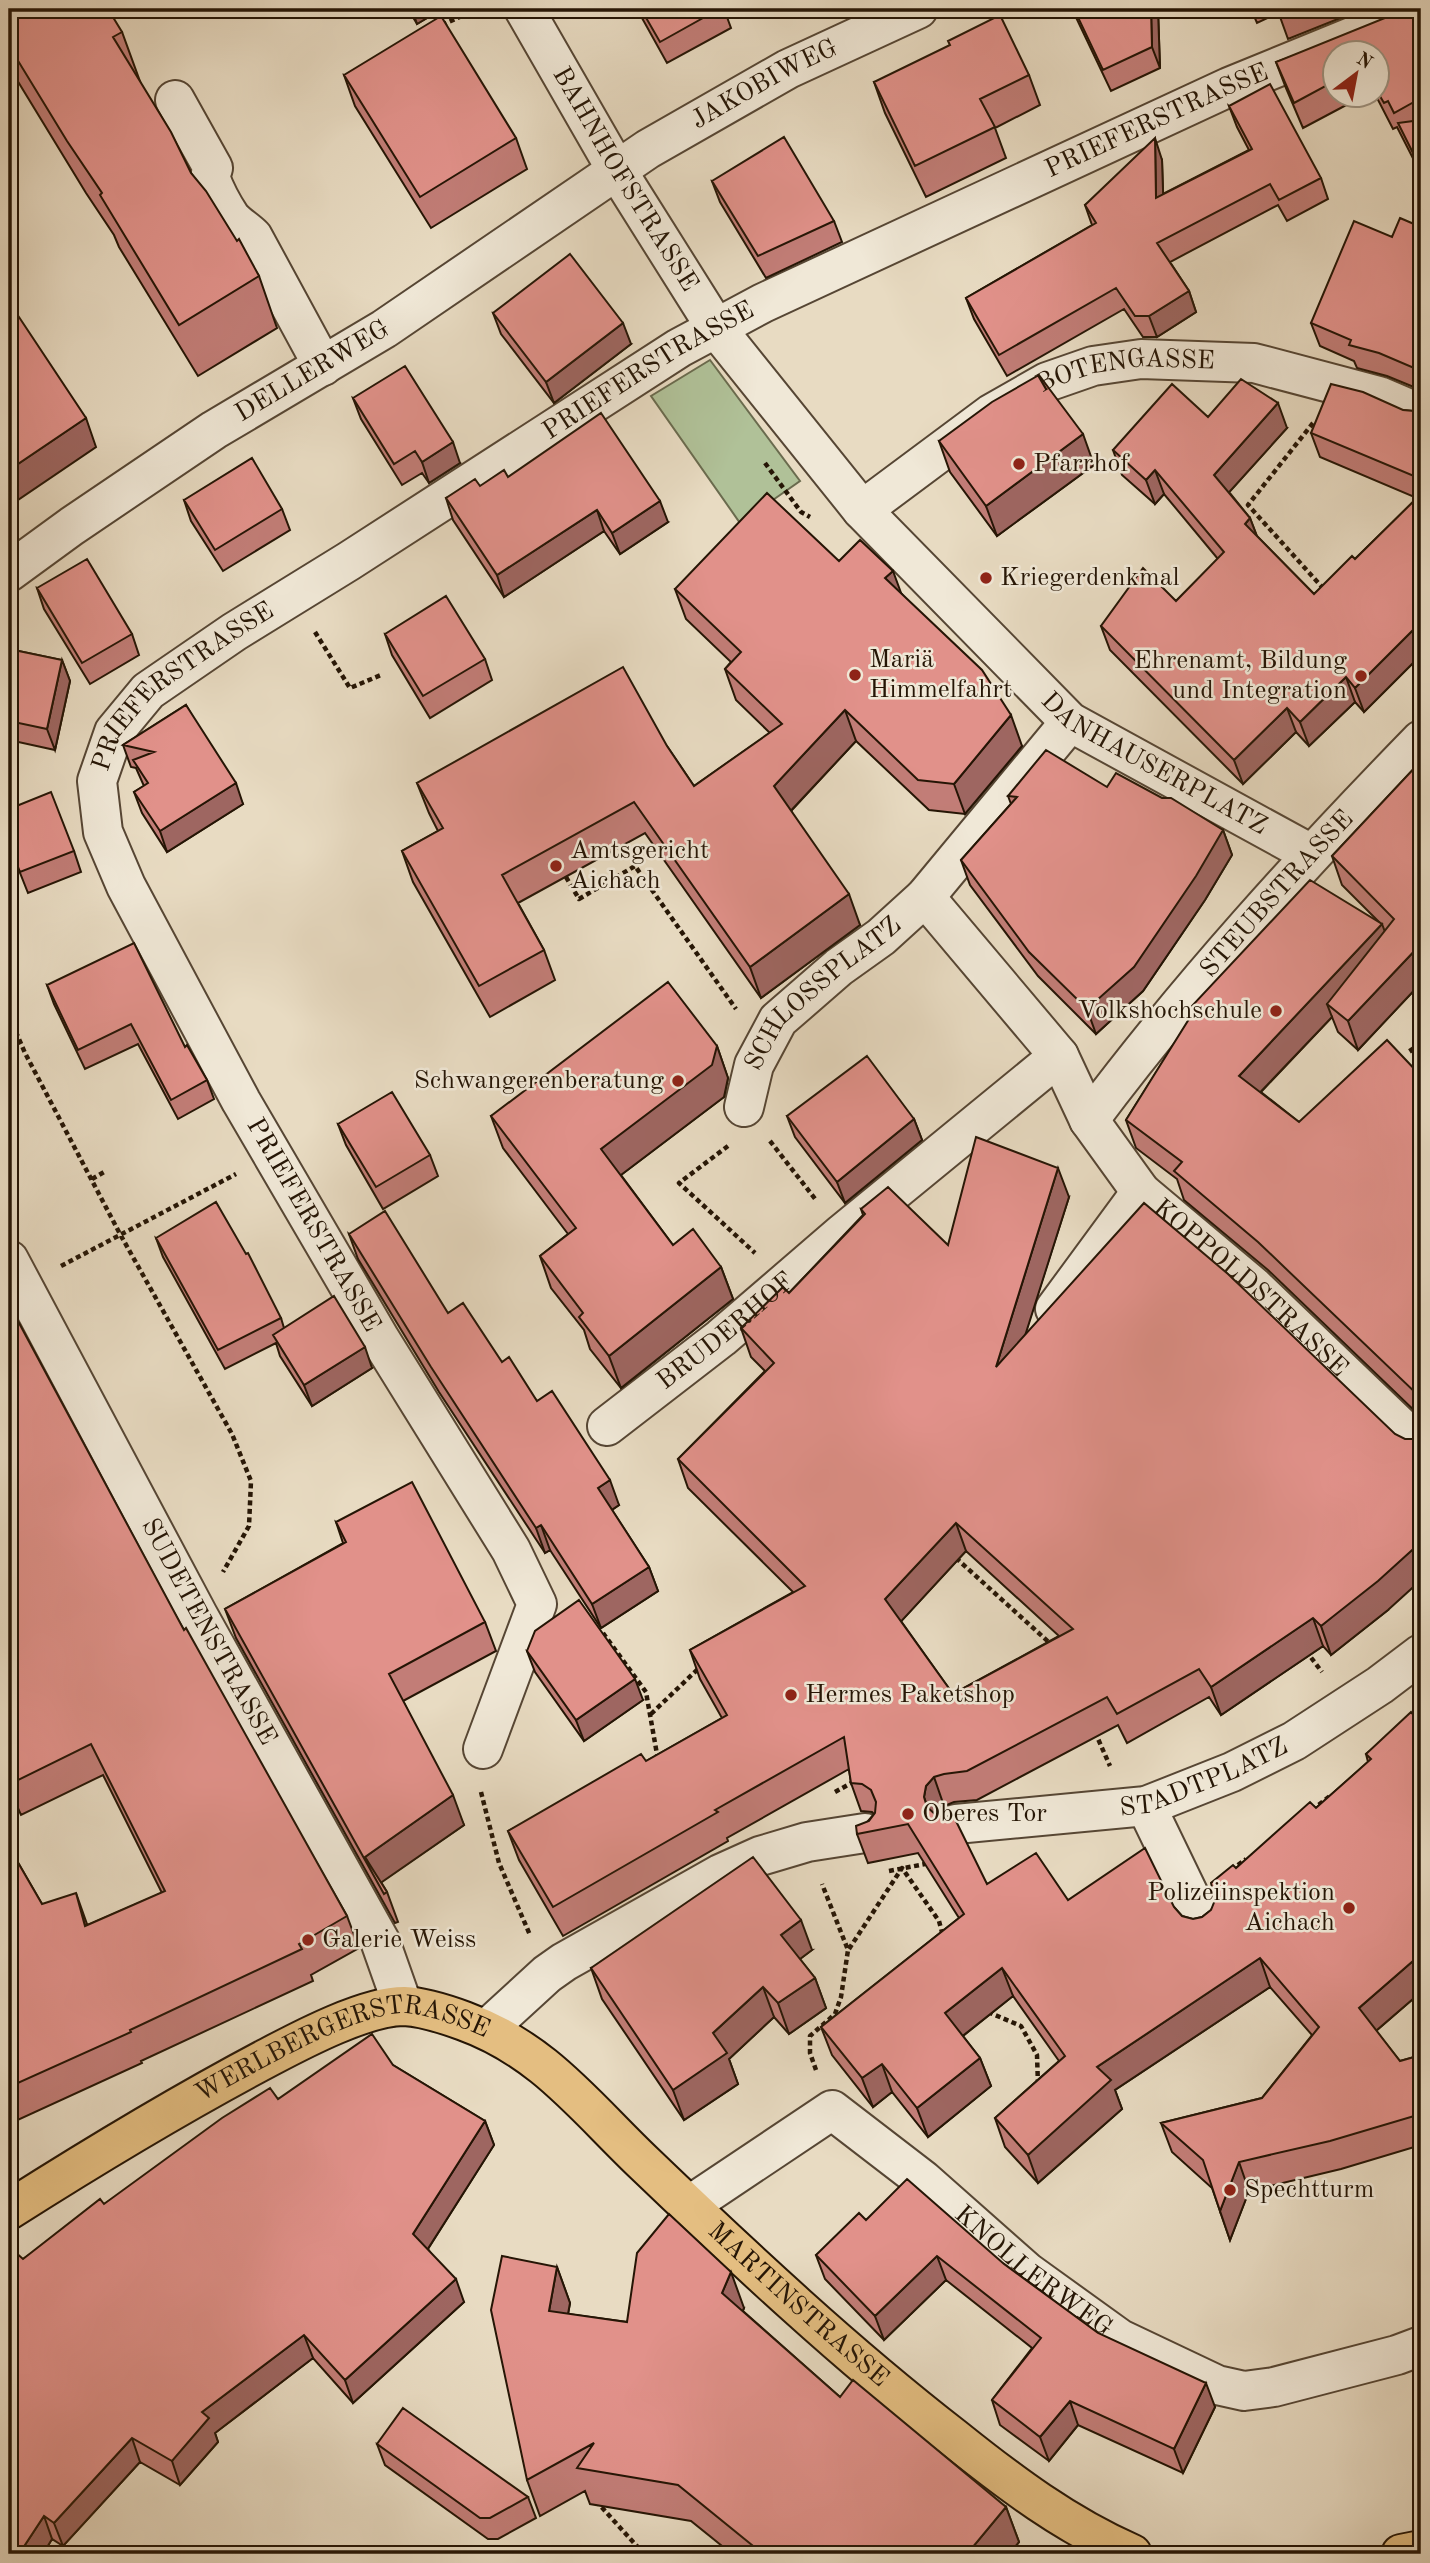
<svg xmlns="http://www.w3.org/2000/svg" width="1430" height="2563" viewBox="0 0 1430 2563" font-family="'Old Standard TT',serif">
<rect width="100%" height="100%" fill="#e8dbc2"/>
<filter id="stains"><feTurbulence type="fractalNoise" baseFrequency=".00286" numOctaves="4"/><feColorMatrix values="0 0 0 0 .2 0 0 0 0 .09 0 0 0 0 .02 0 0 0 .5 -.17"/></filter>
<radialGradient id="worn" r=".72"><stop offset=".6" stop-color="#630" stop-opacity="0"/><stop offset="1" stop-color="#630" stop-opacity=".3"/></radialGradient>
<path fill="#b0c198" stroke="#6a6b4e" stroke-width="2" d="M710 360 800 481 740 523 651 396Z"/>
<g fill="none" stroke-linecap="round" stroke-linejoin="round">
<defs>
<g id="minor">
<path id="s1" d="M524 9 616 169 716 328 862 510 1070 722 1311 854"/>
<path d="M175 100 213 168 210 177C215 191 223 206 231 218 237 225 246 230 253 237L323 366"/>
<path id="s2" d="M862 510 991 414 1047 382 1093 366 1141 359 1254 363 1379 396 1421 414"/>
<path id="s3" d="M9 572 72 526 214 430 384 329 648 149 788 69 918 9"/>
<path id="s4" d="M925 897 1059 1056 1089 1120 1141 1192 1253 1286 1421 1447"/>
<path id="s5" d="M744 1107 754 1065 778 1020 839 967 881 937 925 897 1070 722"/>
<path id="s6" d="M1089 1120C1190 985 1304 860 1421 740"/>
<path id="s7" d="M9 1260 198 1615 380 1941 403 2006"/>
<path d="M1055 1309 1141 1192"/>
<path id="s8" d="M607 1426 721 1338 843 1233 1059 1056"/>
<path id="s9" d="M483 1749 537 1604 511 1550 380 1339 241 1101 126 886 103 832 97 781 114 732 148 691 234 632 349 561 679 348 763 303 1229 87 1420 9"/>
<path d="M1146 1806 1204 1926"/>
<path id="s10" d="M956 1824 1146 1806 1232 1772 1294 1741 1380 1685 1421 1654"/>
<path d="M487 2029 547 1974 564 1962 720 1874 760 1856 807 1842 865 1833"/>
<path id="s11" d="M690 2205 832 2110 923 2180 1027 2272 1120 2339 1217 2385 1244 2391 1274 2387 1397 2355 1421 2346"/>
</g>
<g id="major">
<path id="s12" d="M9 2210C94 2156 180 2104 269 2057 303 2039 366 2006 404 2006 423 2007 445 2014 464 2021 544 2050 586 2108 645 2164 695 2212 745 2259 796 2305 847 2351 900 2396 954 2438 1010 2483 1066 2525 1132 2554"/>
<path d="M1401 2554 1421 2550"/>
</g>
</defs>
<use href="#minor" stroke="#564634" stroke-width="42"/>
<use href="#major" stroke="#251505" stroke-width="42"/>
<path stroke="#251505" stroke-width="4.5" stroke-dasharray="5 3.5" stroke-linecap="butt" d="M442 25 477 9
M1313 423 1248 505 1322 587
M765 463 801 512 810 517
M315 632 350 688 381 675
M566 877 579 899 635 866 736 1009
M9 1016 25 1053 120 1234 232 1434 251 1481 249 1526 223 1572
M1410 1048 1421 1065
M770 1141 816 1200
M728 1146 679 1183 755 1253
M92 1179 104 1172
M61 1266 236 1174
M956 1558 1053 1646
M603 1633 646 1692 658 1760
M1306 1651 1322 1672
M651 1714 700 1667
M1095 1732 1110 1766
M481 1792 499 1863 530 1935
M835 1792 855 1781
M1312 1810 1330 1796
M1231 1870 1246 1859
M889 1871 925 1864
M849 1949 902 1868 939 1921 943 1936
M988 2012 1021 2026 1037 2055 1038 2085
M816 2070 810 2053V2036L835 2014 841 1997 848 1950 822 1884
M596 2501 644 2554"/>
<use href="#minor" stroke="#f0e8d7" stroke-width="38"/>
<use href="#major" stroke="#e4be81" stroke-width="38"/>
</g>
<path fill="#c27d77" stroke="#251505" stroke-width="2" fill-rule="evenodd" d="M408 9H442L417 24Z
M637 9H724L731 28 667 63Z
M1072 9H1158L1160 68 1111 91Z
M1251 9H1363L1288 39 1279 14 1282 11 1257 23Z
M1421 9V174L1397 127 1393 129 1375 94H1377V52H1335V94H1367L1303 128 1286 88 1276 62Z
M9 15 122 32 141 84 191 173 259 276 277 328 198 376 119 247 114 235 86 193 14 75 9 61Z
M344 75 516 138 527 169 431 228 355 106Z
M1029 75 1040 105 995 128 1006 158 926 197 885 113 874 82Z
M1229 106 1321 178 1328 199 1287 221 1278 205 1170 262 1189 291 1196 312 1157 337H1143L1124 309 1007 376 974 319 966 298 1092 225 1085 205 1162 160 1163 194 1249 150 1237 127Z
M712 181 834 221 842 242 766 278 720 202Z
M1421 227V390L1387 376 1357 368 1354 361 1320 346 1311 323 1392 237Z
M493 313 631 344 554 403 501 334Z
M353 398 460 463 429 483 422 473 402 485 361 419Z
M1421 408V655L1364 712 1355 702 1309 746 1296 732 1243 784 1110 650 1101 626 1176 601 1218 559 1164 494 1155 504 1122 475 1113 450 1208 417 1287 428 1229 492 1250 518 1257 536 1314 594 1355 559 1417 498 1320 457 1311 433 1403 410 1414 411Z
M939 441 1094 465 997 536 950 472Z
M508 477 668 522 620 554 604 531 504 597 453 520 446 498Z
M184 500 282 509 290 530 223 571 191 521Z
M839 561 901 593 1022 746 965 814 929 810 856 741 791 811 860 925 761 998 645 833 518 903 544 950 555 980 490 1017 413 882 402 851 438 831 429 813 417 783 667 746 694 786 770 733 736 700 725 669 731 662 686 619 675 589Z
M37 588 132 634 139 655 90 684 44 609Z
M385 634 485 659 492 680 430 718 392 655Z
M9 649 62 660 70 681 55 750 9 740Z
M186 705 243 804 167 852 142 813 134 792 144 786 136 768 131 767 123 745Z
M1421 761V983L1358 1050 1338 1032 1332 1017 1261 1092 1299 1122 1421 1076V1417L1268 1270 1184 1200 1177 1179 1136 1148 1126 1120 1193 1014 1190 1008 1380 923 1342 885 1332 856Z
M1107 787 1223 830 1232 855 1205 900 1143 991 1096 1034 1038 976 970 885 961 860 1011 804 1008 796Z
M9 809 74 851 81 872 28 893 9 845Z
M47 985 185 1047 207 1080 214 1099 178 1119 138 1044 85 1069 54 1004Z
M717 1046 728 1078 724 1097 621 1175 673 1245 721 1267 733 1299 621 1388 590 1349 584 1330 551 1288 540 1256 568 1234 503 1148 491 1116Z
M787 1116 914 1119 922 1140 845 1203 795 1137Z
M338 1124 430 1155 438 1176 383 1209 346 1145Z
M1069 1197 1025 1334 1388 1610 1331 1655 1323 1646 1221 1715 1209 1697 1127 1743 1118 1725 977 1800 954 1802 944 1806 936 1815 987 1884 1068 1900 1174 1907 1182 1916 1193 1919 1202 1917 1211 1910 1236 1868 1316 1808 1368 1762 1366 1754 1421 1712V1992L1376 2031 1400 2061 1421 2055V2145L1341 2169 1249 2191 1230 2240 1212 2188 1172 2152 1161 2123 1262 2098 1312 2035 1270 1987 1115 2090 1122 2109 1038 2183 1005 2147 995 2118 1059 2061 1013 1996 963 2036 980 2058 991 2086 928 2137 892 2092 873 2107 832 2055 821 2027 959 1918 918 1853 868 1863 857 1834 874 1814 872 1812 861 1811 851 1783 849 1769 727 1838 728 1841 563 1936 519 1860 508 1831 646 1761 722 1718 700 1679 690 1650 793 1592 688 1488 678 1459 765 1371 751 1357 741 1328 789 1293 863 1215 861 1209 948 1245ZM966 1551 1059 1636 953 1694 901 1621Z
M349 1234 448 1313 502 1362 537 1401 619 1505 612 1510 649 1567 658 1591 601 1628 550 1550 545 1553 439 1392 358 1259Z
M156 1238 281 1318 284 1328 372 1368 312 1406 280 1356 276 1343 225 1369 163 1257Z
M9 1329 184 1630 347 1916 359 1948 311 1975 313 1981 141 2061 142 2063 9 2124V1847L42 1904 88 1925 162 1893 103 1775 21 1815 9 1788Z
M336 1522 485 1622 496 1651 403 1701 464 1825 381 1882 387 1892 398 1922 395 1923 236 1638 225 1609 343 1543Z
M527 1651 643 1700 584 1741 535 1672Z
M812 1950 800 1959 815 1978 826 2008 789 2034 774 2017 729 2059 738 2084 684 2120 602 1999 591 1968Z
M393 2065 485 2121 494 2145 428 2249 464 2302 353 2403 313 2358 215 2433 218 2442 180 2485 140 2462 63 2546 52 2539 43 2554H9L23 2259 104 2204 278 2099Z
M866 2220 1004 2264 1098 2333 1215 2407 1183 2473 1078 2425 1049 2461 1000 2425 992 2400 1032 2348 946 2280 884 2340 825 2279 816 2255Z
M557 2267 570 2303 568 2314 627 2322 744 2308 743 2311 840 2397 1006 2507 1019 2542 1009 2554H732L691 2521 590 2504 585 2491 540 2516 527 2480Z
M377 2444 528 2497 536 2518 498 2539H488L385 2465Z"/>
<path fill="#9e6661" stroke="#251505" stroke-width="2" d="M412 9H442L417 24Z
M1151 9H1158L1160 68 1152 47Z
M1155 138 1162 160 1164 219 1156 198Z
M1189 291 1196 312 1157 337 1149 316Z
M623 323 631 344 554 403 546 382Z
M1278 403 1287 428 1223 499 1214 475Z
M86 418 96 447 9 506V470Z
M1083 434 1094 465 997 536 986 506Z
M453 442 460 463 429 483 422 462Z
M1155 470 1164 494 1155 504 1146 480Z
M660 501 668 522 620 554 612 533Z
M597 510 604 531 504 597 497 575Z
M1250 518 1259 542 1245 524Z
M893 571 904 601 885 578Z
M1421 622V655L1364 712 1355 688Z
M62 660 70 681 55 750 47 729Z
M1346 677 1355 702 1309 746 1300 722Z
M1287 708 1296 732 1243 784 1234 760Z
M845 710 856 741 785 817 774 786Z
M1011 715 1022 746 965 814 954 784Z
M236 783 243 804 167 852 160 831Z
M1223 830 1232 855 1205 900 1143 991 1096 1034 1087 1009Z
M849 894 860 925 761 998 750 967Z
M1382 924 1393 953 1327 1004 1332 1017 1249 1104 1239 1076Z
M1420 945 1421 949V983L1358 1050 1348 1021Z
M717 1046 728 1078 724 1097 613 1181 601 1149Z
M914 1119 922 1140 845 1203 837 1182Z
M1058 1168 1069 1197 1006 1396 996 1367Z
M721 1267 733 1299 621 1388 609 1356Z
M365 1347 372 1368 312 1406 304 1385Z
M610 1480 619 1505 607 1513 598 1488Z
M956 1523 966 1551 896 1627 885 1599Z
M541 1525 550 1550 545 1553 536 1528Z
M1421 1542V1580L1388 1610 1331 1655 1321 1626Z
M649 1567 658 1591 601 1628 592 1604Z
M1313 1618 1323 1646 1221 1715 1211 1687Z
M635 1679 643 1700 584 1741 576 1720Z
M934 1777 944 1806 936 1814 934 1825 924 1797 926 1786Z
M453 1795 464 1825 379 1884 365 1857Z
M76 1893 87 1924 96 1957 85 1926Z
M801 1920 812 1950 792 1965 781 1935Z
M1421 1954V1992L1370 2036 1359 2008Z
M1260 1958 1270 1987 1115 2090 1122 2109 1038 2183 1028 2155 1097 2067Z
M1002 1968 1013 1996 955 2042 945 2013Z
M815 1978 826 2008 789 2034 778 2003Z
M763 1987 774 2017 729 2059 738 2084 684 2120 673 2090 713 2033Z
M980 2058 991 2086 928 2137 917 2108Z
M882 2064 892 2092 873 2107 862 2078Z
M9 2113 12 2122 9 2124Z
M485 2121 494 2145 422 2258 413 2234Z
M1239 2162 1249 2191 1230 2240 1220 2211Z
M937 2256 946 2280 884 2340 875 2316Z
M557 2267 570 2303 562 2347 549 2311Z
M731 2272 744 2308 735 2329 722 2293Z
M456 2279 464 2302 353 2403 345 2380Z
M304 2335 313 2358 215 2433 218 2442 180 2485 172 2461 202 2412Z
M1206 2383 1215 2407 1183 2473 1174 2449Z
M1070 2401 1078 2425 1049 2461 1040 2437Z
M132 2438 140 2462 63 2546 54 2523Z
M1006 2507 1019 2542 1009 2554H967Z
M44 2516 52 2539 43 2554H19Z"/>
<path fill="#e1918a" stroke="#251505" stroke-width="2" fill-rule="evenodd" d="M18 9H108L122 32 113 37 171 132 191 173 206 191 237 241 239 239 259 276 179 325 100 195 102 193 67 141 9 46V15Z
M641 9H719L660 42Z
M1074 9H1151L1152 47 1103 70Z
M1284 9H1291L1279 14Z
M1407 9H1421V98L1394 113 1388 101 1384 103 1377 91V52H1335V81L1294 103 1276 62Z
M1000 15 1029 75 980 99 995 127 915 166 874 82 950 45 948 41Z
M441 16 516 138 420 197 344 75Z
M1270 84 1321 178 1279 200 1270 184 1157 243 1189 291 1149 316H1135L1116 288 999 355 966 298 1096 223 1085 205 1155 138 1156 198 1252 149 1229 106Z
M1421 120V169L1398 123Z
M784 137 834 221 758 256 712 181Z
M1400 218 1421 227V371L1379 353 1349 345 1351 340 1311 323 1354 221 1392 237Z
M570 254 623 323 546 382 493 313Z
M9 302 86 418 9 470Z
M405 366 453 442 422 462 415 451 394 464 353 398Z
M1039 375 1083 434 986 506 939 441 992 402Z
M1241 379 1278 403 1214 475 1250 518 1245 524 1314 594 1352 556 1355 559 1421 494V622L1355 688 1346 677 1300 722 1287 708 1234 760 1101 626 1143 568 1176 601 1224 552 1155 470 1146 480 1113 450 1172 384 1208 417Z
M1331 384 1363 392 1403 410 1414 411 1421 408V479L1311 433Z
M601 413 660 501 612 533 597 510 497 575 446 498 475 479 480 486 504 470 508 477Z
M252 458 282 509 215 550 184 500Z
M767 493 839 561 860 540 893 571 885 578 982 670 1011 715 954 784 918 780 845 710 774 786 849 894 750 967 634 802 502 875 544 950 479 986 402 851 443 828 417 783 623 667 667 746 694 786 782 724 725 669 741 652 675 589Z
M87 559 132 634 82 663 37 588Z
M446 596 485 659 423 696 385 634Z
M9 649 62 660 47 729 9 721Z
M186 705 236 783 160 831 134 792 148 783 133 760 154 752 123 745Z
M1046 750 1107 787 1116 773 1162 798H1171L1223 830 1196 876 1134 967 1087 1009 1029 952 961 860 1017 797 1008 796Z
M1421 761V946L1420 945 1348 1021 1327 1004 1394 919 1332 856Z
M51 792 74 851 20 872 9 844V809Z
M1310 880 1382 924 1239 1076 1299 1122 1387 1040 1421 1076V1398L1258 1242 1174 1171 1182 1162 1126 1120 1194 1011 1190 1008Z
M134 943 185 1047 187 1045 207 1080 171 1100 131 1024 78 1050 47 985Z
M668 982 717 1046 712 1065 601 1149 673 1245 693 1229 721 1267 609 1356 579 1317 583 1313 540 1256 576 1228 491 1116Z
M867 1056 914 1119 837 1182 787 1116Z
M392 1092 430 1155 376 1187 338 1124Z
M976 1137 1058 1168 996 1367 1144 1203 1228 1274 1395 1434 1405 1439H1416L1421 1436V1542L1378 1581 1321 1626 1313 1618 1211 1687 1199 1669 1117 1714 1107 1697 967 1771 944 1774 934 1777 926 1786 924 1797 927 1807 936 1815 954 1817 987 1884 1036 1853 1068 1900 1145 1848 1174 1907 1182 1916 1193 1919 1202 1917 1211 1910 1215 1900 1211 1883 1233 1865 1236 1868 1310 1802 1316 1808 1371 1759 1366 1754 1411 1712 1415 1717 1421 1712V1954L1359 2008 1400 2061 1421 2055V2114L1330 2141 1239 2162 1220 2211 1203 2160 1161 2123 1262 2098 1319 2027 1260 1958 1097 2067 1111 2080 1028 2155 995 2118 1065 2056 1002 1968 945 2013 980 2058 917 2108 882 2064 862 2078 821 2027 964 1914 908 1824 857 1834 856 1826 869 1821 875 1813 876 1802 871 1790 862 1784 851 1783 844 1737 715 1810 718 1812 553 1907 508 1831 641 1754 646 1761 727 1715 690 1650 805 1586 678 1459 774 1363 741 1328 783 1287 789 1293 865 1214 861 1209 888 1187 948 1245ZM956 1523 1073 1629 953 1694 885 1599Z
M216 1202 246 1254 248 1253 281 1318 218 1350 156 1238Z
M385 1211 448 1313 463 1303 502 1362 509 1357 537 1401 552 1391 610 1480 598 1488 649 1567 592 1604 541 1525 536 1528 431 1367 349 1234Z
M334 1296 365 1347 304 1385 273 1335Z
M19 1323 184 1630 186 1628 347 1916 299 1944 302 1949 130 2030 131 2032 9 2087V1847L42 1904 76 1893 85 1926 165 1891 91 1744 10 1784 9 1782V1329Z
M412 1482 485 1622 389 1674 453 1795 365 1857 387 1892 384 1894 225 1609 346 1542 336 1522Z
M579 1600 635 1679 576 1720 527 1651 535 1631Z
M753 1857 801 1920 781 1935 815 1978 778 2003 763 1987 713 2033 727 2053 673 2090 591 1968Z
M372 2034 393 2065 485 2121 413 2234 456 2279 345 2380 304 2335 202 2412 209 2418 172 2461 132 2438 54 2523 44 2516 19 2554H9V2257L14 2251 23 2259 100 2199 104 2204 222 2118 270 2088 278 2099Z
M907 2179 1004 2264 1098 2333 1206 2383 1174 2449 1070 2401 1040 2437 992 2400 1041 2338 937 2256 875 2316 816 2255 859 2213 866 2220Z
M669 2214 731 2272 722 2293 840 2397 853 2380 1006 2507 967 2554H763L678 2485 577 2468 594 2443 527 2480 491 2310 502 2256 557 2267 549 2311 627 2322 637 2253Z
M403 2408 528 2497 490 2518H480L377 2444Z"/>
<g fill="#8f2418" stroke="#f0e8d7" stroke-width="2.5">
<circle cx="1019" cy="464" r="7"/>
<circle cx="986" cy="578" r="7"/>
<circle cx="855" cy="675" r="7"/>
<circle cx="1361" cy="676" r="7"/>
<circle cx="556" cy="866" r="7"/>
<circle cx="1276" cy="1011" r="7"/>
<circle cx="678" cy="1081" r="7"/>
<circle cx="791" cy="1695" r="7"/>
<circle cx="908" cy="1814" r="7"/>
<circle cx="1349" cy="1908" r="7"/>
<circle cx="308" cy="1940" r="7"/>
<circle cx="1230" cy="2190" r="7"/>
</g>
<g text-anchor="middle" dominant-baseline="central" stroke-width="5" stroke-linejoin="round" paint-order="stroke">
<g font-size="26" fill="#251505" stroke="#f0e8d7">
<text stroke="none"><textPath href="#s3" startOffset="900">JAKOBIWEG</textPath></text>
<text stroke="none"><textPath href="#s9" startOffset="2359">PRIEFERSTRASSE</textPath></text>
<text stroke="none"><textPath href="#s1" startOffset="198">BAHNHOFSTRASSE</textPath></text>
<text stroke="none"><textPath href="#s3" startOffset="364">DELLERWEG</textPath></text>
<text stroke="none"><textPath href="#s9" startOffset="1792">PRIEFERSTRASSE</textPath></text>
<text stroke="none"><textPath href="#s2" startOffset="306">BOTENGASSE</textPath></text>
<text stroke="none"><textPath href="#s9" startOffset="1225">PRIEFERSTRASSE</textPath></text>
<text stroke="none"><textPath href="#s1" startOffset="996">DANHAUSERPLATZ</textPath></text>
<text stroke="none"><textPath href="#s6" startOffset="294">STEUBSTRASSE</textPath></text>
<text stroke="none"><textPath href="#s5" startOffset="144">SCHLOSSPLATZ</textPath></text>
<text transform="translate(313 1225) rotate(60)">PRIEFERSTRASSE</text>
<text stroke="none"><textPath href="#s4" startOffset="513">KOPPOLDSTRASSE</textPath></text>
<text stroke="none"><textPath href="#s8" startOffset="152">BRUDERHOF</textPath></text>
<text stroke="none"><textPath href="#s7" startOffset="422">SUDETENSTRASSE</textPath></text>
<text stroke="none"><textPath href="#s10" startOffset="254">STADTPLATZ</textPath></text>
<text stroke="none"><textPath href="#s12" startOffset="378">WERLBERGERSTRASSE</textPath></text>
<text stroke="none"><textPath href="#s11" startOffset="429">KNOLLERWEG</textPath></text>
<text stroke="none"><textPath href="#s12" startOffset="950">MARTINSTRASSE</textPath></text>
</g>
<g font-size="26" fill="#251505" stroke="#f0e8d7" text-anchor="start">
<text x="1033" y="464">Pfarrhof</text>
<text x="1000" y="578">Kriegerdenkmal</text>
<text x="869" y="660">Mariä<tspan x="869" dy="30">Himmelfahrt</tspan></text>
<text x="1347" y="661" text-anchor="end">Ehrenamt, Bildung<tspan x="1347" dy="30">und Integration</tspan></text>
<text x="570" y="851">Amtsgericht<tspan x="570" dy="30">Aichach</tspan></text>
<text x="1262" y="1011" text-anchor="end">Volkshochschule</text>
<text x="664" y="1081" text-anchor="end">Schwangerenberatung</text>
<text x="805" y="1695">Hermes Paketshop</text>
<text x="922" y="1814">Oberes Tor</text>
<text x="1335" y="1893" text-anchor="end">Polizeiinspektion<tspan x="1335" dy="30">Aichach</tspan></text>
<text x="322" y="1940">Galerie Weiss</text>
<text x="1244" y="2190">Spechtturm</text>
</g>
</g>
<rect width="1430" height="2563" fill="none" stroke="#e8dbc2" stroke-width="35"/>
<rect x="10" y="10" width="1409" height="2542" fill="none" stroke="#251505" stroke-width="3.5"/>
<rect x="18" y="18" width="1395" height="2528" fill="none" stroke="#251505" stroke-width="2"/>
<g transform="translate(1356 74) rotate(32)"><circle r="33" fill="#f0e8d7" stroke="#9f9483" stroke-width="2"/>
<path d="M0-5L12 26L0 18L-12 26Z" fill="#8f2418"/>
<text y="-10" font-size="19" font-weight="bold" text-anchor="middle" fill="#251505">N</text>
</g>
<rect width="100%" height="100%" filter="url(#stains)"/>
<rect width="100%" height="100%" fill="url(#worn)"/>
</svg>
